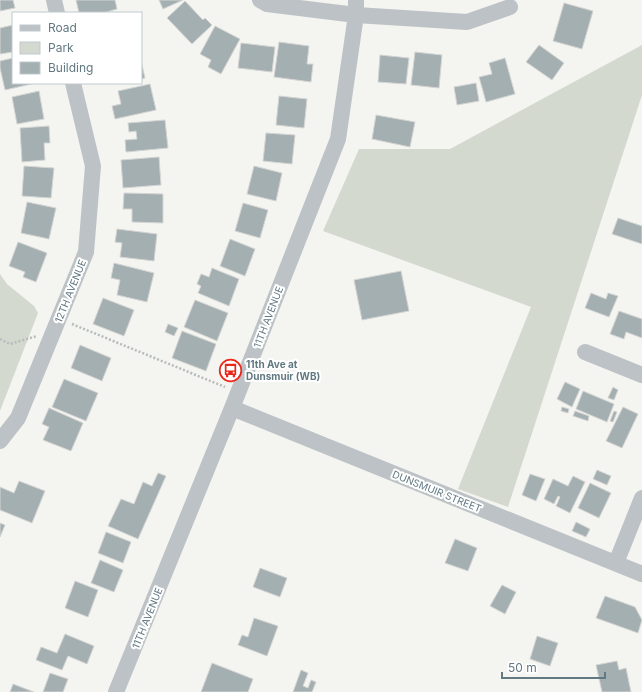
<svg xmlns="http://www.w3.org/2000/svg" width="642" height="692" viewBox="0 0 642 692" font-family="Inter,sans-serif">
<rect width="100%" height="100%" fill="#f4f4f0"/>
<path fill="#d4d9cf" d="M642 45V95L508 507 458 489 531 307 323 231 359 149H450Z
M0 274 7 284 34 306 38 313 0 411Z"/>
<path fill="#a4afb2" stroke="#d5d5d3" d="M0 0H13L15 8 0 11Z
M76 0H115L117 9 103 13H79Z
M159 0H183L163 9Z
M185 1 203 20 205 18 212 25 192 44 167 18Z
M564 3 593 11 582 49 553 41Z
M13 25V52L0 54V28Z
M215 26 240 39 221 74 208 67 211 60 200 54Z
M279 42 309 46 307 64H313L311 82 274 77Z
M241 43 275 47 272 72 238 68Z
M539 45 564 63 552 80 526 62Z
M415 52 442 55 439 88 411 85Z
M380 55 409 58 406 84 378 82Z
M13 58V83H36L5 90 0 68V61Z
M505 58 515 94 486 102 479 77 492 74 489 63Z
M141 61 145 78 141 79Z
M476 83 479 101 457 105 454 87Z
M150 84 156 110 115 119 112 106 121 104 118 91Z
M39 91 44 119 17 124 12 97Z
M279 96 307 99 304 128 276 125Z
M376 115 415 122 410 147 372 139Z
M165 120 168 148 126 152 125 140 137 139 136 131 129 132 128 123Z
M49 126 50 143H44L45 160 22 162 20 128Z
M266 133 295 135 292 164 263 161Z
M159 157 161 185 123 188 121 160Z
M24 166 54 168 51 198 22 196Z
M254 166 282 173 276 201 247 194Z
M124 193 163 194V223L132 222V209H123Z
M27 202 56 208 49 239 21 233Z
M243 203 268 210 260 238 235 231Z
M618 218 642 226V244L612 234Z
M117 229 157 234 154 261 120 257 122 243 115 242Z
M230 239 255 249 245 276 220 266Z
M18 242 47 253 36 282 23 277 25 272 9 266Z
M114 263 154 273 147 302 117 295 120 280 111 278Z
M212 268 239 279 229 306 198 293 201 286 197 284 201 274 209 277Z
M401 271 409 311 362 320 354 280Z
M591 293 606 299 608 293 618 296 609 317 585 308Z
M103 298 134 310 124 336 93 324Z
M195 300 228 313 217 341 184 327Z
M619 311 642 319V338L626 332 624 339 610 334Z
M168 324 178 328 174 336 165 332Z
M182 331 216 344 206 371 172 358Z
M80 345 111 358 102 381 71 368Z
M64 379 98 393 86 421 52 407Z
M565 382 580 389 572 407 557 399Z
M613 387 618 390 614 400 608 398Z
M583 391 614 404 607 422 576 409Z
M562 407 569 409 568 413 561 411Z
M623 407 638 414 622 448 606 441Z
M49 408 83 423 71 451 43 440 49 427 42 424Z
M575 411 589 416 588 421 573 416Z
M614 411 617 412 613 422 610 421Z
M597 470 611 476 607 485 593 479Z
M158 473 166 476 138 539 108 526 121 499 134 504 143 482 152 486Z
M530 474 545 479 536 501 522 495Z
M573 476 585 482 570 513 556 506 560 497 558 496 554 504 544 499 553 479 568 486Z
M19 481 45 491 32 523 0 510V487L14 493Z
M590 483 611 493 599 518 578 508Z
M576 522 590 529 586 537 572 531Z
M0 523 5 525 0 537Z
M106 532 131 542 123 563 98 553Z
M455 539 477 548 468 571 445 563Z
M100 560 123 570 114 592 91 583Z
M260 568 287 578 280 597 253 587Z
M75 581 98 590 88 617 65 608Z
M502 585 516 592 505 614 490 606Z
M605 596 635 607 642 620 638 633 596 618Z
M254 618 278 626 267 656 238 645 242 635 248 637Z
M65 634 94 646 87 664 68 656 62 670 36 660 41 647 57 653Z
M537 636 558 643 550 666 530 659Z
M617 661 619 670 626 668 631 692H602L596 665Z
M212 663 253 679 248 692H201Z
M301 670 308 673 303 686 308 688 311 680 316 682 312 692H293Z
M50 673 68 679 63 692H43Z
M13 684 34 692H10Z"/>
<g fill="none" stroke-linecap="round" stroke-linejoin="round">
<path stroke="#b6bbbc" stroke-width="2.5" stroke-dasharray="2 2" stroke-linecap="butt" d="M72 324 225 387
M0 339 10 344 37 336"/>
<path stroke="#bcc2c5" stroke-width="16" d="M54 0 57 13
M260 0 267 4 356 15 467 22 510 7
M585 352 642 375
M232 408 642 574
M0 441 18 418 86 252 93 166 73 83
M616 563 642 498
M116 692 232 408 338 139 356 15V0"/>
</g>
<defs>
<symbol id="bus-ring" viewBox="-11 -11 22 22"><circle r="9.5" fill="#fff" stroke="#ea271a" stroke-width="1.5"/><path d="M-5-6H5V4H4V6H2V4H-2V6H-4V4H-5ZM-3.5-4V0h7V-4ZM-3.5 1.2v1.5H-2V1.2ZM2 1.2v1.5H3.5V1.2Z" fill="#ea271a"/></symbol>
</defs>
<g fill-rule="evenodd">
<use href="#bus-ring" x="218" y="358" width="25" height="25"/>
</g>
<g text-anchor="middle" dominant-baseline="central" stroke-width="4" stroke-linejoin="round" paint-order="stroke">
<g font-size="10" fill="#627982" stroke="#fff">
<text transform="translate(70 291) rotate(-68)">12TH AVENUE</text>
<text transform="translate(268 317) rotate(-69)">11TH AVENUE</text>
<text transform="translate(437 491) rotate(22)">DUNSMUIR STREET</text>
<text transform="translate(147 618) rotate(-68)">11TH AVENUE</text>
</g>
<g font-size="10" font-weight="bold" fill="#627982" stroke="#fff" text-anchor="start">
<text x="246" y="364">11th Ave at<tspan x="246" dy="12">Dunsmuir (WB)</tspan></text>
</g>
</g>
<rect x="12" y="12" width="130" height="72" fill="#ffffff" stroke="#c0c9cd"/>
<rect x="20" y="25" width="20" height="6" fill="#bcc2c5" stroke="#c0c9cd"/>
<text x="48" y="32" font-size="12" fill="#627982">Road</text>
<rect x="20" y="42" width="20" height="12" fill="#d4d9cf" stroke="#c0c9cd"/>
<text x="48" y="52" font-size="12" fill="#627982">Park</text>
<rect x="20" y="62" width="20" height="12" fill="#a4afb2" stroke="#c0c9cd"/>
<text x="48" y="72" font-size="12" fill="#627982">Building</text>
<path d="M502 672v6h103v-6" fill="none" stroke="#627982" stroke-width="2"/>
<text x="508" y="672" font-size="12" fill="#627982" stroke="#ffffff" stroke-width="3" paint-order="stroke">50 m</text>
</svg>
